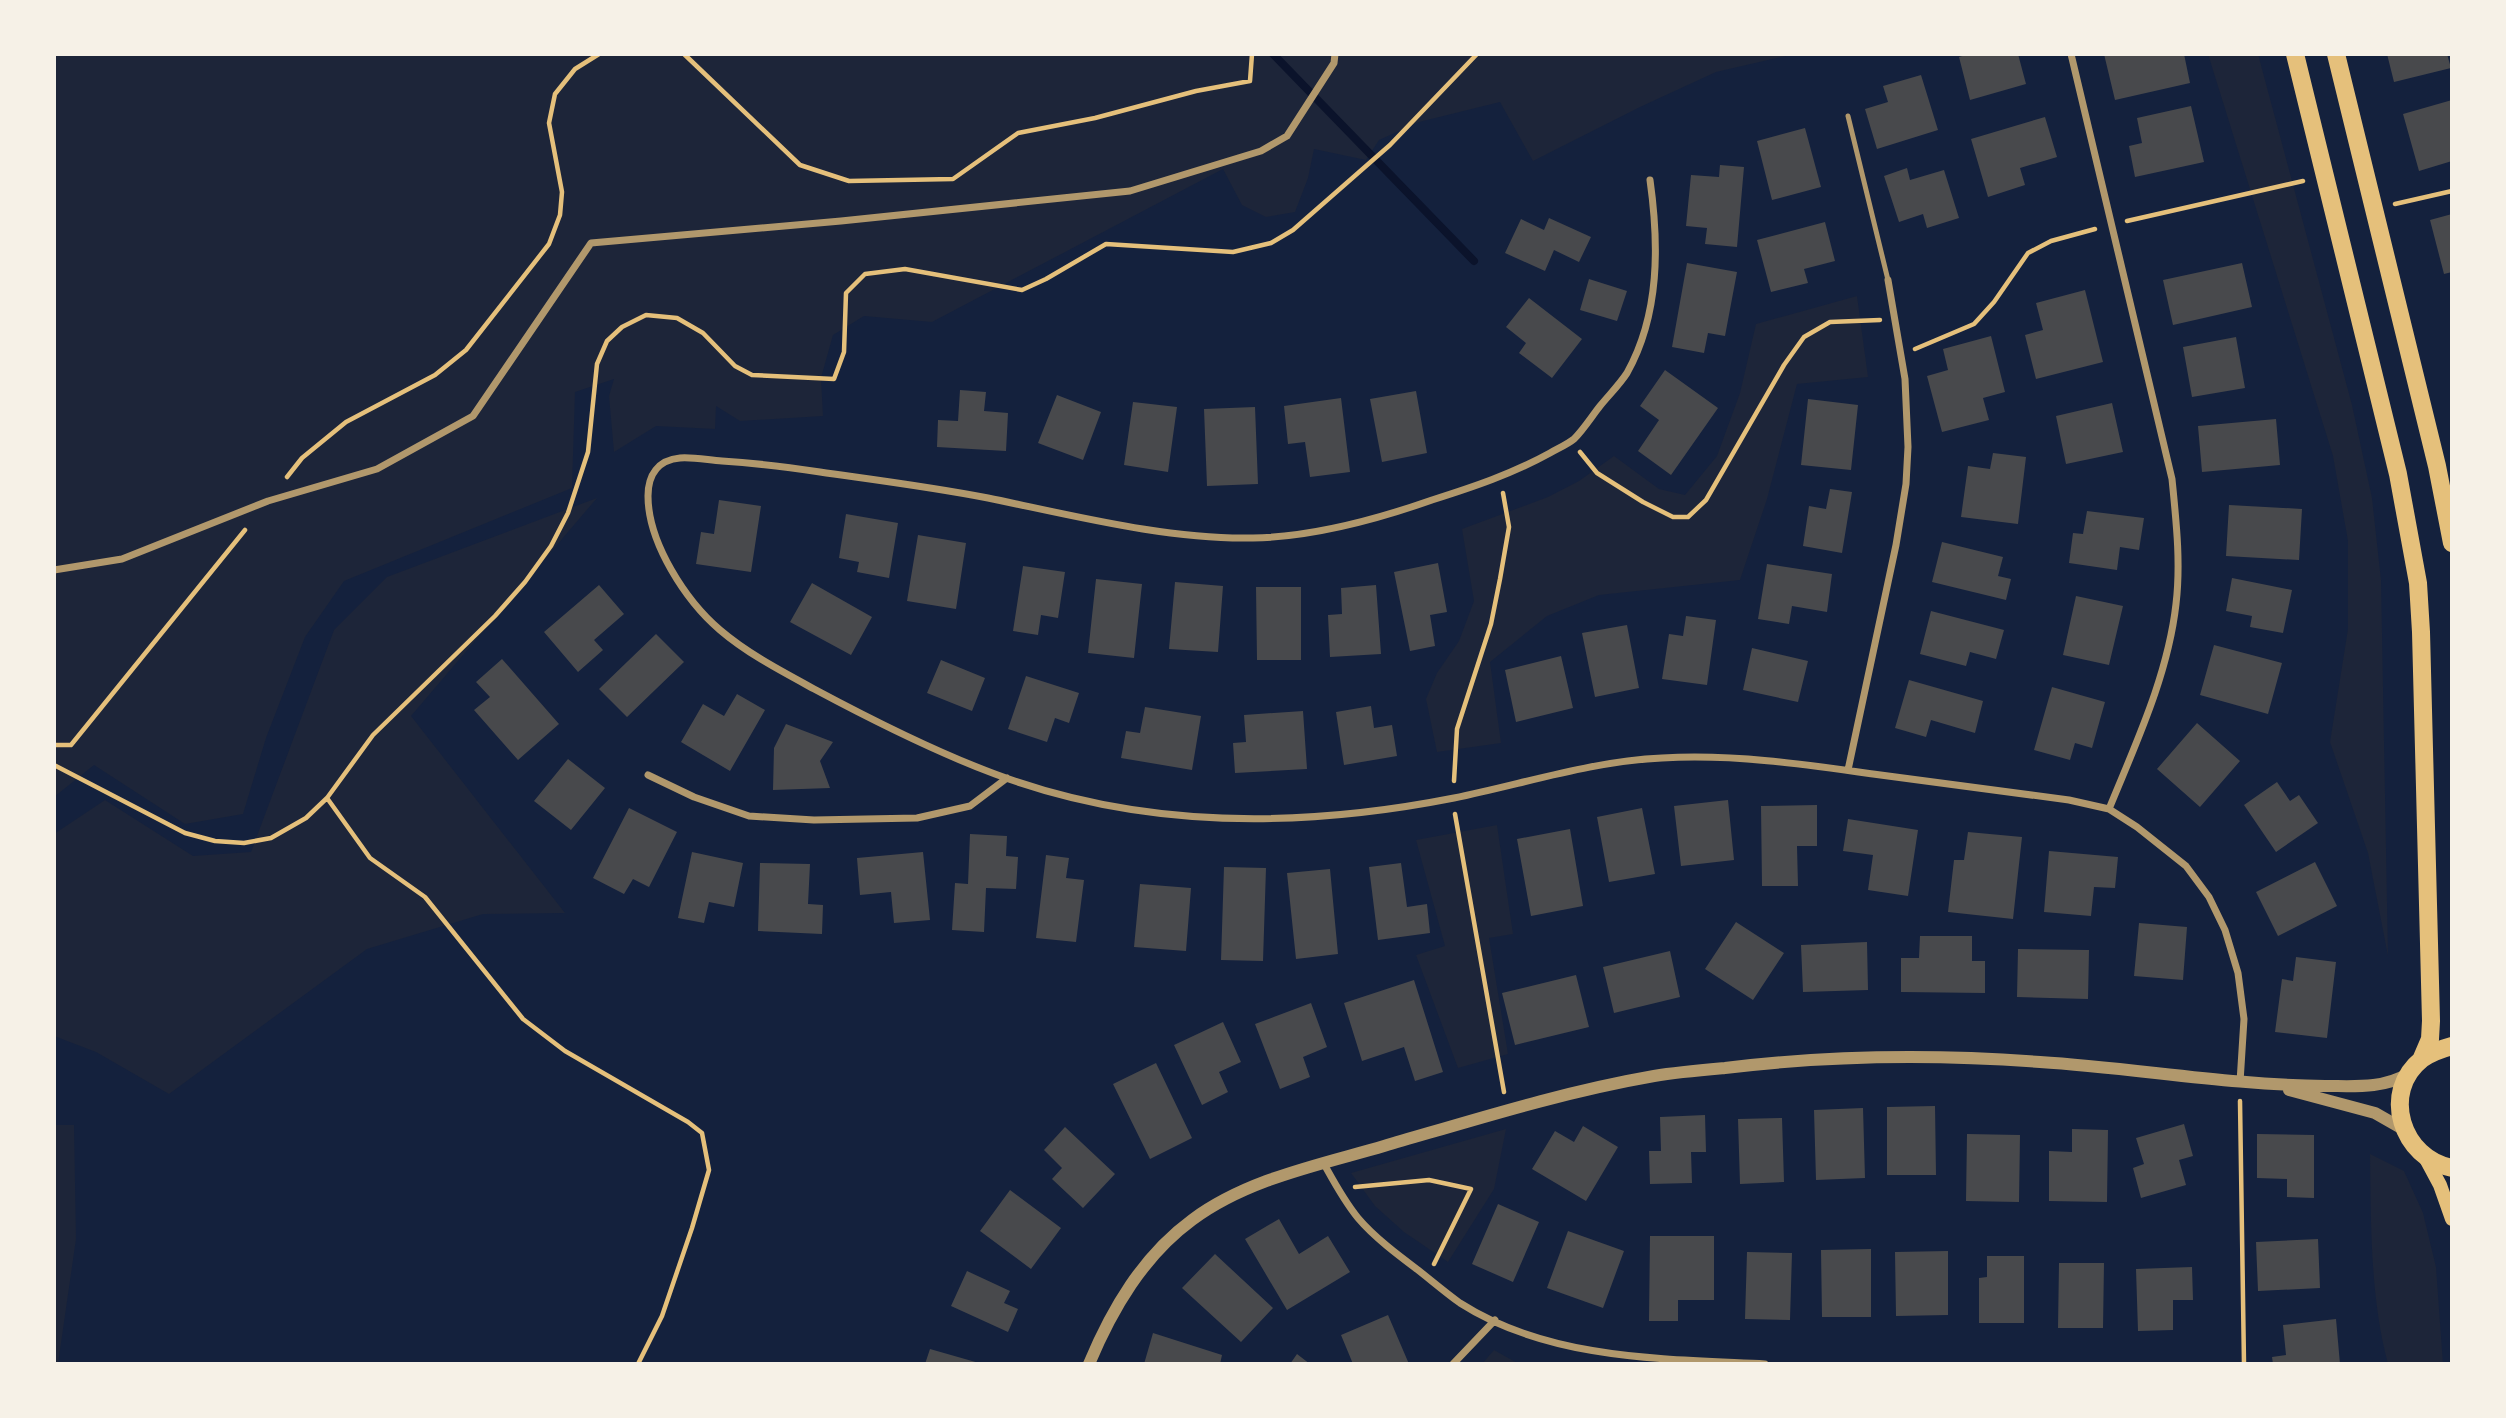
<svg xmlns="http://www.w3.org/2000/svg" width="2506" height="1418" viewBox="0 0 2506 1418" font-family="'Archivo Narrow',sans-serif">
<rect width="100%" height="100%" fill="#14213d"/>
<path fill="#1d2539" d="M54 54H1794L1716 72 1640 107 1533 161 1500 102 1419 122 1379 140 1366 160 1314 149 1308 178 1295 212 1266 217 1242 205 1223 169 932 322 864 316 833 335 821 378 823 416 740 421 716 406 715 429 656 426 614 452 609 396 614 379 575 392 572 488 344 581 305 637 266 738 243 814 185 824 94 765 54 797Z
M2208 54H2258L2352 405 2372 498 2381 580 2388 956 2368 853 2330 742 2348 629V541L2333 456Z
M1857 296 1868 377 1797 384 1767 499 1740 580 1599 595 1547 616 1490 662 1501 743 1437 752 1426 699 1437 673 1459 641 1474 601 1462 529 1548 497 1579 481 1614 456 1659 489 1685 495 1717 456 1740 393 1756 324Z
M597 498 411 716 565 913 483 914 367 949 169 1094 96 1052 54 1036V834L105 800 193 856 251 852 334 630 387 577Z
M1497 825 1513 934 1489 938 1508 1054 1458 1068 1416 955 1445 946 1416 840Z
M54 1125H74L76 1239 58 1364H54Z
M1506 1129 1494 1189 1448 1262 1404 1232 1375 1206 1351 1173Z
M2370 1154 2404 1171 2423 1213 2436 1267 2443 1364H2388C2370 1297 2371 1223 2370 1154Z
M1494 1350 1519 1364H1482Z"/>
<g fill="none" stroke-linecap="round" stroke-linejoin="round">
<path stroke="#0b132b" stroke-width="8" d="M1273 54 1474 261"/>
</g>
<path fill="#48494c" d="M1969 54H2018L2026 84 1970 100 1959 57Z
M2104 54H2184L2190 83 2115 100Z
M2387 54H2447L2451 68 2394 82Z
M1921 75 1938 130 1877 149 1865 109 1888 102 1883 86Z
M2452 100V161L2419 171 2403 114Z
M2191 106 2204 162 2135 177 2129 146 2142 143 2137 118Z
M2045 117 2057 157 2020 168 2025 185 1988 197 1971 139Z
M1805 128 1821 187 1772 200 1757 141Z
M1720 165 1744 167 1737 247 1705 244 1707 228 1686 226 1691 175 1719 177Z
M1907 168 1910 180 1944 170 1959 218 1927 228 1923 214 1899 222 1884 176Z
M2452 214V272L2444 274 2430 220Z
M1549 218 1591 237 1579 262 1554 250 1545 271 1505 253 1521 219 1544 230Z
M1825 222 1835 261 1804 269 1808 283 1771 292 1757 240Z
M1687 263 1737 272 1725 336 1708 333 1704 353 1672 347Z
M2242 263 2252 307 2173 325 2163 280Z
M1589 279 1627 291 1617 321 1580 310Z
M2085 290 2103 362 2036 379 2025 335 2043 330 2036 303Z
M1529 298 1582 339 1552 378 1519 353 1526 343 1506 327Z
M1991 336 2005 392 1983 398 1989 420 1942 432 1927 376 1948 370 1943 349Z
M2236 337 2245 388 2192 397 2183 347Z
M1665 370 1718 408 1671 475 1638 451 1659 420 1640 406Z
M960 390 986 392 984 411 1008 413 1006 451 937 447 938 420 958 421Z
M1416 391 1427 453 1382 462 1370 399Z
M1057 395 1101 412 1083 460 1038 443Z
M1341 398 1350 472 1310 477 1305 442 1288 444 1284 406Z
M1808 399 1858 405 1851 470 1801 465Z
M1133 402 1177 407 1168 472 1124 465Z
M2112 403 2123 452 2066 464 2056 416Z
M1255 407 1258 484 1207 486 1204 409Z
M2276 419 2280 465 2202 472 2198 426Z
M1993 453 2026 457 2018 524 1961 517 1968 466 1990 469Z
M1830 489 1852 492 1842 553 1803 546 1809 506 1826 509Z
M719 500 761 506 751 572 696 564 701 532 714 534Z
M2229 505 2302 509 2299 560 2226 556Z
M2087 511 2144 518 2139 550 2120 547 2117 570 2069 563 2073 533 2083 534Z
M846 514 898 523 889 578 857 572 859 562 839 558Z
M918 535 966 543 956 609 907 601Z
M1942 542 2003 557 1998 576 2011 579 2006 600 1932 582Z
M1438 563 1447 612 1430 615 1435 646 1410 651 1394 572Z
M1767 564 1832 574 1827 612 1792 606 1789 624 1758 619Z
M1023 566 1065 572 1058 618 1041 615 1038 635 1013 631Z
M2232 578 2292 590 2283 633 2250 627 2252 616 2226 611Z
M1096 579 1142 584 1134 658 1088 653Z
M1175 582 1223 586 1218 652 1169 649Z
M812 583 872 617 851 655 790 622Z
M599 585 624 614 594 640 603 650 578 672 544 632Z
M1376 585 1381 654 1330 657 1328 615 1342 614 1341 588Z
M1256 587H1301V660H1257Z
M2076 596 2123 606 2109 665 2063 655Z
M1931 611 2004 630 1996 659 1970 652 1966 666 1920 654Z
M1686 616 1716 620 1707 685 1662 679 1669 634 1683 636Z
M1627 625 1639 688 1595 697 1582 633Z
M656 634 684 662 627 717 599 689Z
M2214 645 2282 663 2268 714 2200 695Z
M1752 648 1808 661 1798 702 1743 690Z
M1561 656 1573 708 1516 722 1505 670Z
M502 659 559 724 518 760 474 710 490 697 476 682Z
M941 660 985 678 972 711 927 693Z
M1026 676 1079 693 1069 723 1055 718 1047 742 1008 729Z
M1909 680 1983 701 1975 733 1931 720 1926 737 1895 728Z
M2052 687 2105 702 2092 748 2075 743 2070 760 2034 750Z
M737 694 765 710 730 771 681 742 703 704 724 716Z
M1371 706 1374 728 1392 725 1397 756 1344 765 1336 712Z
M1145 707 1201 716 1192 770 1121 758 1126 731 1140 733Z
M1303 711 1307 769 1235 773 1233 743 1246 742 1244 715Z
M2197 723 2240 761 2200 807 2157 769Z
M786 724 833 742 820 761 830 788 773 790 774 748Z
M568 759 605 788 571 830 534 801Z
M2277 782 2290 801 2299 795 2318 823 2276 852 2244 805Z
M1728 800 1734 860 1681 866 1674 806Z
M1817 805V846H1797L1798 886H1762L1761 806Z
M629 808 677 832 649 887 633 879 624 894 593 878Z
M1642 808 1655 874 1609 882 1597 817Z
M1848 819 1918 830 1908 896 1868 890 1873 855 1843 851Z
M1570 829 1583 906 1531 916 1517 839Z
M1968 832 2022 837 2013 919 1948 912 1954 860H1964Z
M970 834 1007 836 1006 856 1018 857 1016 889 986 888 984 932 952 930 955 883 968 884Z
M2049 851 2118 857 2115 888 2094 887 2091 916 2044 912Z
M692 852 743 863 734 907 709 902 704 923 678 918Z
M923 852 930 920 894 923 891 892 860 895 857 858Z
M1046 855 1069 858 1066 878 1084 880 1076 942 1036 938Z
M2315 862 2337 906 2278 936 2256 892Z
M760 863 810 864 808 904 823 905 822 934 758 931Z
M1401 863 1407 907 1427 904 1430 933 1378 940 1369 867Z
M1224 867 1266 868 1263 961 1221 960Z
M1330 869 1338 954 1296 959 1287 873Z
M1140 884 1191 888 1186 951 1134 947Z
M1736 922 1784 953 1753 1000 1705 969Z
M2139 923 2187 927 2183 980 2134 976Z
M1920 936H1972V961H1985V993L1901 992V958H1919Z
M1867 942 1868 990 1803 992 1801 945Z
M2018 949 2089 950 2088 999 2017 997Z
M1670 951 1680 997 1614 1013 1603 967Z
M2296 957 2336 962 2327 1038 2275 1032 2282 979 2293 981Z
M1576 975 1589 1027 1515 1045 1502 993Z
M1414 980 1443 1072 1415 1081 1404 1047 1362 1061 1344 1003Z
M1311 1003 1327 1047 1303 1057 1310 1077 1280 1089 1255 1024Z
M1223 1022 1241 1062 1219 1072 1228 1092 1202 1105 1174 1045Z
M1156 1063 1192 1138 1150 1159 1113 1084Z
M1935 1106 1936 1175H1887V1107Z
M1863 1108 1865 1178 1816 1180 1814 1110Z
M1705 1115 1706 1152H1691L1692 1183 1650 1184 1649 1151H1661L1660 1117Z
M1782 1118 1784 1182 1740 1184 1738 1119Z
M2184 1124 2193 1156 2179 1160 2186 1185 2141 1198 2133 1168 2144 1164 2136 1138Z
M1583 1126 1618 1147 1586 1201 1532 1169 1555 1131 1574 1142Z
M1065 1127 1115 1174 1083 1208 1052 1179 1062 1168 1044 1150Z
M2072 1129 2108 1130 2107 1202 2049 1201V1151L2072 1152Z
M1967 1134 2020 1135 2019 1202 1966 1201Z
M2257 1134 2314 1135V1198L2287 1197V1179L2257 1178Z
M1010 1190 1061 1228 1031 1269 980 1231Z
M1498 1204 1539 1222 1513 1282 1472 1264Z
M1279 1219 1299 1254 1328 1236 1350 1272 1287 1310 1245 1239Z
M1568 1231 1624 1251 1603 1308 1547 1288Z
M1650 1236H1714V1300H1678V1321H1649Z
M2318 1239 2320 1288 2258 1291 2256 1242Z
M1871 1249V1317H1822L1821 1250Z
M1948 1251V1315L1896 1316 1895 1252Z
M1747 1252 1792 1253 1790 1320 1745 1319Z
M1215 1254 1273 1308 1241 1342 1182 1288Z
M1987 1256H2024V1323H1979V1278L1987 1277Z
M2059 1263H2104L2103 1328H2058Z
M2192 1267 2193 1300H2173V1330L2138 1331 2136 1269Z
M967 1271 1010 1291 1004 1303 1018 1309 1008 1332 951 1306Z
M1388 1315 1409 1364H1353L1341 1335Z
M2336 1319 2340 1364H2273L2272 1357 2286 1355 2283 1325Z
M1153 1333 1222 1355 1220 1364H1144Z
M930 1349 979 1363V1364H925Z
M1297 1354 1310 1364H1290Z"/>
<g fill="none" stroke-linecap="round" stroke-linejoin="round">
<path stroke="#e5c07b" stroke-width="4.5" d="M684 54 800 165 849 181 953 179 1018 133 1095 118 1196 91 1250 81 1252 54
M2395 204 2452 191
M2127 221 2303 181
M1915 349 1974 324 1994 302 2028 253 2051 241 2095 229
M1580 452 1597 473 1643 502 1673 517H1688L1706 500 1784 365 1804 337 1830 322 1880 320
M287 477 302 458 346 422 435 375 466 350 549 244 560 215 562 192 549 123 555 94 575 69 599 54
M54 745H71L245 530
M54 765 185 833 215 841 244 843 271 838 306 818 327 798 373 735 495 616 525 582 551 546 568 513 588 452 597 364 607 341 622 327 646 315 677 318 703 333 735 366 752 375 834 379 844 352 846 293 865 274 905 269 1022 290 1046 279 1106 244 1233 252 1271 243 1293 230 1390 145 1477 54
M1454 781 1457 729 1491 624 1500 579 1509 527 1503 493
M327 798 370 858 425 897 523 1019 565 1051 688 1122 702 1133 709 1170 692 1228 662 1316 638 1364
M1455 814 1504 1092
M2240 1101 2244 1364
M1355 1187 1429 1180 1471 1189 1434 1264"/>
<path stroke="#b1986c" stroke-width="5" d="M1848 116 1888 280"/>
<path stroke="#b1986c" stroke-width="7" d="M2071 54 2172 479C2176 520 2181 562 2176 604 2168 675 2136 743 2109 809
M1650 180C1659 244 1660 314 1627 373 1620 384 1609 395 1600 406 1592 416 1584 429 1574 439 1568 444 1557 449 1550 453 1512 474 1473 487 1432 500 1375 520 1313 537 1253 538 1168 540 1071 515 988 498 932 487 876 480 820 472 787 467 755 463 722 461 708 460 693 457 680 458 658 460 648 475 648 496 648 543 686 601 720 630 748 654 783 672 816 690 874 721 933 751 995 774 1142 829 1302 828 1454 798 1523 784 1592 761 1662 758 1734 754 1803 764 1873 774 1939 783 2004 792 2069 800L2109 809 2137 827 2186 866 2209 897 2225 930 2238 973 2244 1019 2240 1082
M54 570 122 559 268 501 377 469 473 416 591 243 841 221 1130 191 1261 151 1287 136 1334 63 1335 54
M1848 770 1896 545 1906 484 1908 447 1905 379 1888 280
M648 775 694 797 749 816 814 820 917 818 970 806 1007 778
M1324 1164C1334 1182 1344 1201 1358 1218 1374 1237 1398 1255 1418 1270 1432 1281 1446 1293 1460 1303 1549 1360 1664 1359 1765 1364
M1453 1364 1495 1320"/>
<path stroke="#b1986c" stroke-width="12" d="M2289 1090 2375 1113 2403 1129
M1089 1364C1112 1309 1143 1256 1192 1220 1247 1179 1319 1165 1384 1146 1474 1120 1562 1092 1654 1076 1678 1072 1702 1070 1725 1068 1832 1055 1933 1054 2040 1062 2135 1068 2229 1085 2325 1086 2354 1086 2382 1089 2408 1074"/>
<path stroke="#e5c07b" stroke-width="14" d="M2425 1157 2440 1185 2452 1219"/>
<path stroke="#e5c07b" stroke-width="18" d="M2295 54 2398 474 2418 583 2421 632 2431 1021 2430 1039 2421 1060
M2336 54 2437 466 2452 543
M2452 1046C2441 1049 2431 1052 2422 1059 2380 1092 2402 1159 2452 1168"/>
</g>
<rect width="2506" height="1418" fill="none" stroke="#f6f1e7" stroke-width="112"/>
</svg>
